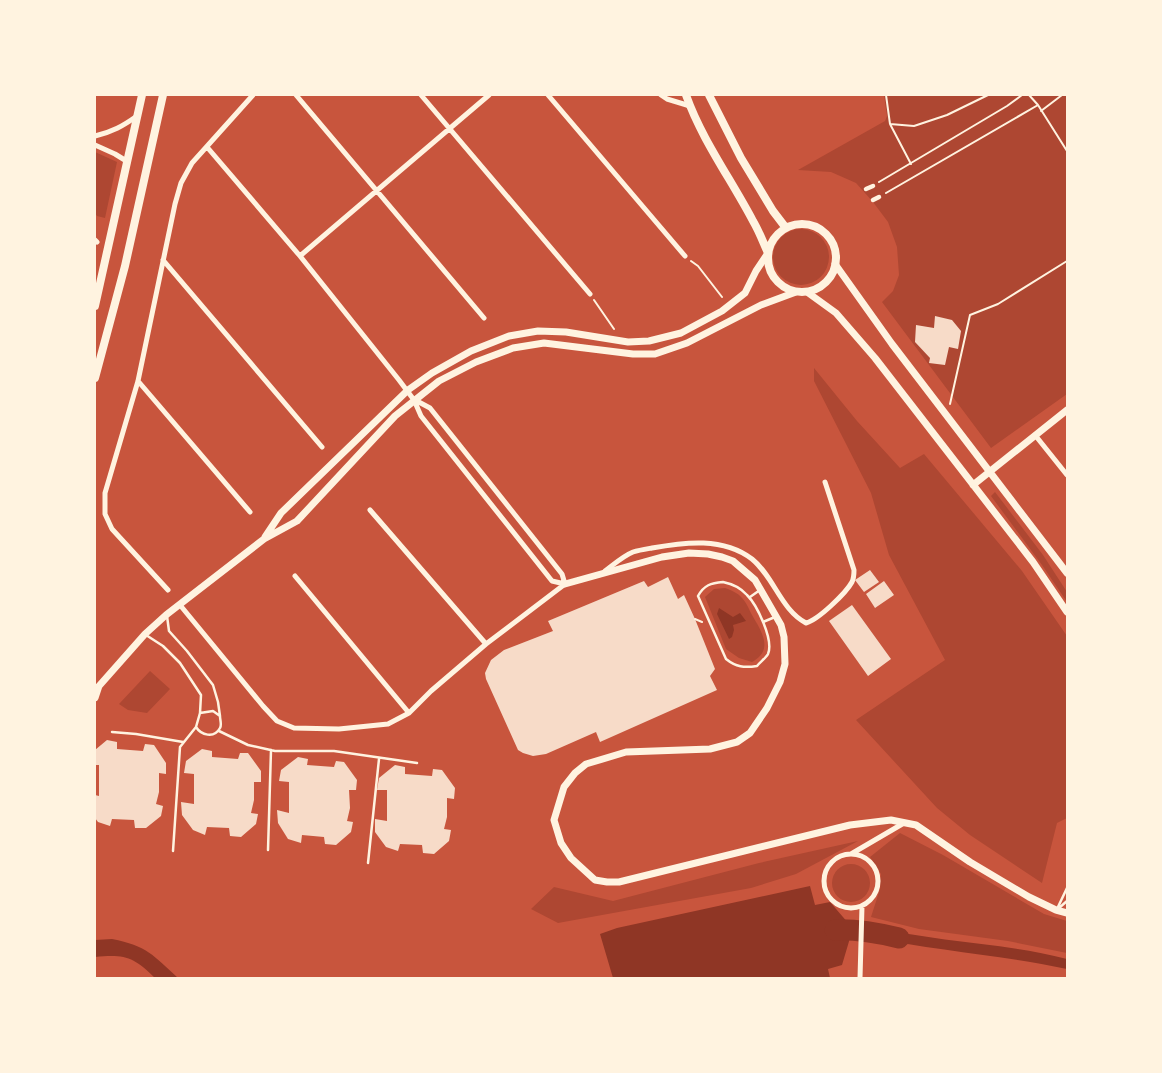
<svg xmlns="http://www.w3.org/2000/svg" width="1162" height="1073" viewBox="0 0 1162 1073" font-family="'Public Sans',sans-serif">
<rect width="100%" height="100%" fill="#c8553d"/>
<path fill="#ae4732" d="M884 95H1067V394L991 448 882 302 893 291 899 275 897 247 888 222 873 202 856 183 831 172 798 170 885 121 887 116Z
M95 152 117 162 105 218 97 216 95 213Z
M773 257a28 28 0 1 1 56 0a28 28 0 1 1-56 0Z
M814 368 857 421 900 468 924 454 1022 571 1067 636V818L1057 823 1042 883 970 835 937 808 856 720 945 660 889 555 871 493 814 381Z
M995 492 1043 555 1067 592V602L1042 565 991 496Z
M725 588C731 590 738 593 742 598 746 602 749 609 752 615 762 632 774 650 752 662L739 658 726 649 705 597 714 589Z
M150 671 170 689 147 713 128 710 119 704Z
M900 833 943 855 1044 914 1067 921V953L1008 941 919 929 871 917 880 889 881 874 870 857Z
M858 841 796 874 751 888 558 923 531 909 554 887 613 901 759 863Z
M832 883a19 19 0 1 1 38 0a19 19 0 1 1-38 0Z"/>
<path fill="#8f3625" d="M719 608 733 617 740 613 746 621 733 625 734 630 732 637 729 639 717 614Z
M810 886 815 905 830 902 849 924H857L859 937 850 938 842 965 828 969 830 978H613L600 934 617 928Z
M873 926C936 943 1003 942 1067 959V969C1002 955 936 951 871 937Z
M112 939C147 946 153 955 178 978H155C134 957 125 954 95 957V940Z"/>
<g fill="none" stroke-linecap="round" stroke-linejoin="round">
<path stroke="#8f3625" stroke-width="21" d="M835 930C857 929 878 933 899 938"/>
</g>
<path fill="#f7dbc8" d="M935 316 952 320 961 331 958 349 949 347 945 365 929 363 930 358 915 342 916 325 934 328Z
M870 570 879 582 864 592 855 580Z
M668 577 678 599 684 595 695 619 715 669 710 676 717 690 600 742 596 732 546 754 533 756 523 753 518 750 486 679 485 673 491 660 504 650 553 631 548 621 644 581 648 587Z
M884 581 894 595 875 608 866 594Z
M852 605 891 659 868 676 829 621Z
M107 740 117 742V749L143 751 145 744 154 745 166 763V774L159 773V792L156 804 163 806 161 816 146 828H135L134 820 112 819 110 826 98 822 95 818V795L99 796V765H95V750Z
M202 749 212 751V757L238 759 240 753H248L261 771V782H254V800L251 813 258 814 256 824 241 837 230 836 229 828 207 827 205 835 193 830 182 815 181 802 194 804V774L184 773 186 761Z
M298 757 308 759 307 765 334 767 336 761 344 762 357 780 356 790H349L350 808 347 821 353 822 351 832 336 845 325 844 324 837 302 835 301 843 288 839 278 823 277 810 289 813V782L279 781 281 770Z
M395 765 405 767V774L432 776 433 769 442 770 455 788 454 799 447 798V817L444 829 451 830 449 841 434 854 423 853 422 845 400 844 398 851 386 847 375 832V819L387 821V790H377L379 778Z"/>
<g fill="none" stroke-linecap="round" stroke-linejoin="round">
<path stroke="#fff3e0" stroke-width="2" d="M886 95 890 124 911 164
M1029 95 1038 105 1067 151
M1041 111 1062 95
M890 124 914 126 947 115 988 95
M879 182 1007 106 1022 95
M886 193 1038 105
M691 261 698 266 722 297
M594 300 614 329
M950 404 970 315 998 304 1067 261
M695 619 702 622"/>
<path stroke="#fff3e0" stroke-width="2.5" d="M723 582C733 584 740 587 747 595 757 605 774 640 768 654 766 658 760 662 757 666 744 668 736 667 726 659L698 596C704 585 711 583 723 582Z
M750 597 760 590
M167 616 169 631 187 651 213 685 218 702 220 716
M763 622 775 617
M146 635 163 646 180 663 201 695 200 713 196 727C201 735 214 739 220 728 222 725 220 720 220 716L213 711 200 713
M219 731 248 745 275 751H334L417 763
M112 732 136 734 183 742
M268 850 271 750
M173 851 180 747 196 727
M368 863 379 759
M1059 908 1067 901
M1057 909 1067 888"/>
<path stroke="#fff3e0" stroke-width="4.5" d="M866 189 873 186
M873 200 879 197"/>
<path stroke="#fff3e0" stroke-width="5" d="M296 95 484 318
M421 95 590 294
M548 95 685 256
M661 95 667 99 690 106
M95 136C112 132 123 126 137 116
M95 145 115 154 128 162
M207 147 300 256 399 380 414 400 421 416 552 581 565 584
M95 240 97 242
M300 256 489 95
M163 260 322 447
M138 381 250 512
M415 400 430 408 562 574 565 584
M1035 435 1067 475
M370 510 486 644
M605 571C613 565 623 556 633 552 639 550 646 549 652 548 685 542 723 537 752 559 774 577 781 610 806 623 818 620 846 593 852 582 854 578 854 574 854 570L825 482
M295 576 409 713
M168 590 112 529 105 514V493L138 381 175 204 181 183 192 163 253 95
M180 605 263 706 277 721 294 728 339 729 388 724 409 713 431 691 486 644 565 584
M851 854 904 823
M824 881a27 27 0 1 1 54 0a27 27 0 1 1-54 0Z
M860 978 862 906"/>
<path stroke="#fff3e0" stroke-width="7" d="M835 264 892 344 1067 573
M807 292 836 313 875 358 1033 562 1067 612
M973 485 1067 410
M265 537 281 513 408 390 432 373 471 351 509 336 538 331 566 332 628 342 649 341 681 333 722 311 745 293 756 271 768 253
M565 584 662 557 689 553 708 554 722 557 733 561 755 580 781 625 784 637 785 664 780 682 767 708 750 733 737 742 710 749 626 752 586 764 575 773 564 787 554 820 561 843 571 858 595 880 607 882H619L850 825 891 820 916 825 970 862 1029 897 1056 910 1067 913
M95 698 99 686 145 634 166 615 264 539 297 521 395 416 439 381 476 362 513 348 544 343 633 354H655L687 343 761 305 796 292"/>
<path stroke="#fff3e0" stroke-width="8" d="M686 95C702 140 731 179 753 221 759 231 763 242 768 253
M709 95 741 158 773 211 786 228
M768 258a34 34 0 1 1 68 0a34 34 0 1 1-68 0Z
M95 306 142 95
M95 378 125 266 163 95"/>
</g>
<rect width="1162" height="1073" fill="none" stroke="#fff3e0" stroke-width="192"/>
</svg>
